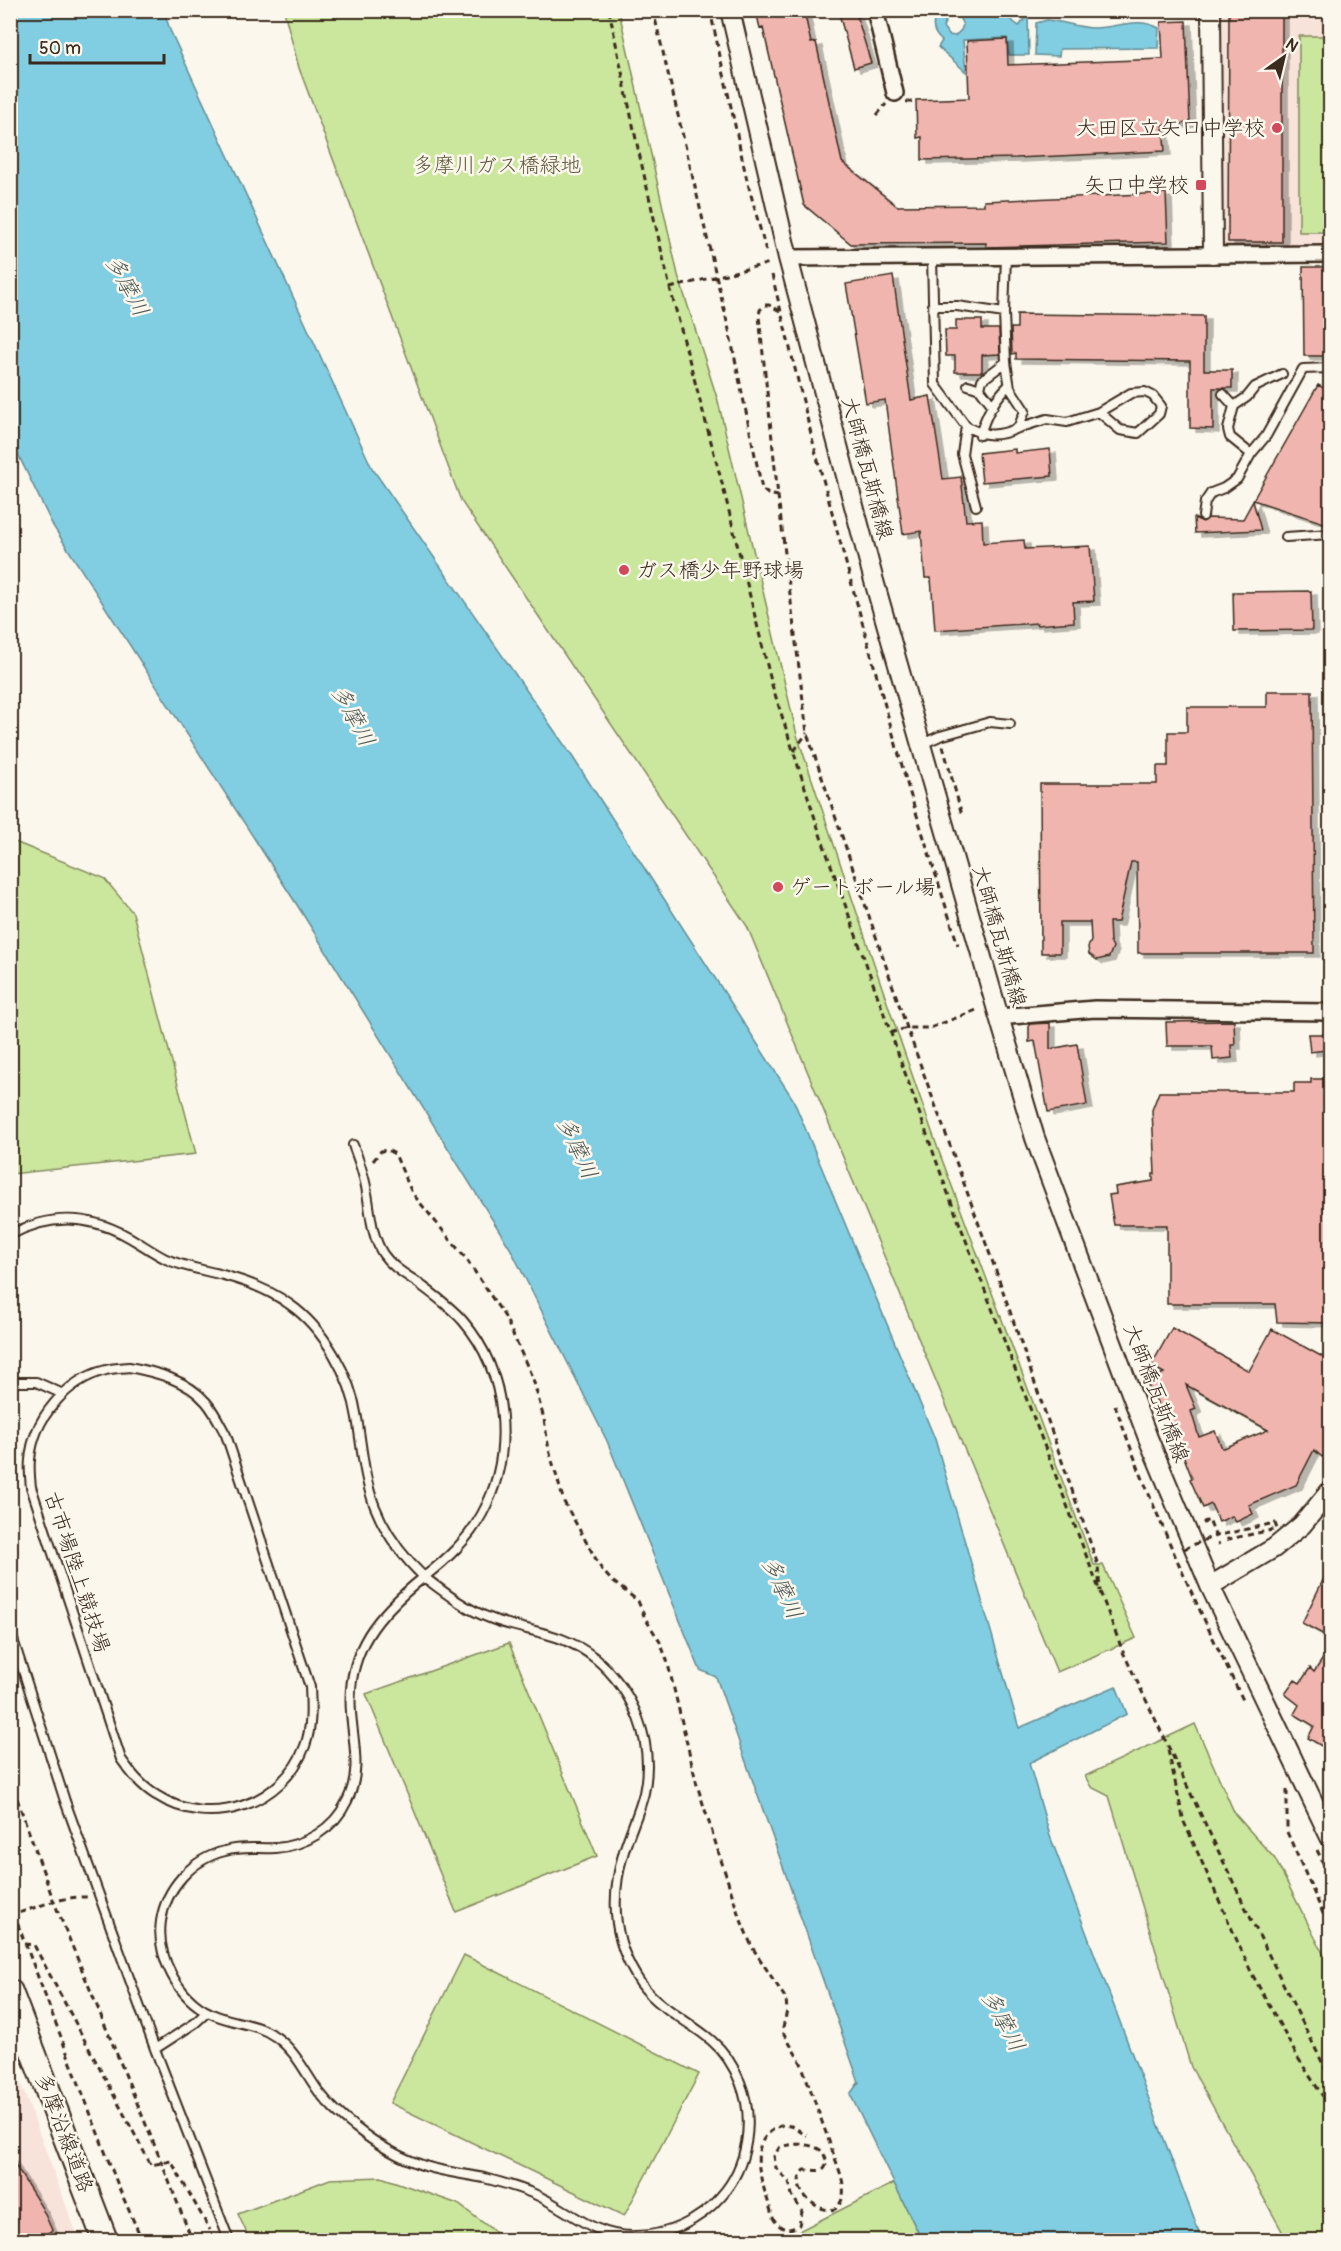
<svg xmlns="http://www.w3.org/2000/svg" width="1341" height="2251" viewBox="0 0 1341 2251" font-family="Pangolin,'Klee One',sans-serif">
<defs>
<filter id="shadow"><feDropShadow dx="6" dy="4" stdDeviation="0" flood-color="#0004"/></filter>
</defs>
<rect width="100%" height="100%" fill="#fbf7ec"/>
<filter id="ink" filterUnits="userSpaceOnUse"><feTurbulence type="fractalNoise" baseFrequency=".0167" numOctaves="2"/><feDisplacementMap in="SourceGraphic" scale="12" xChannelSelector="R" yChannelSelector="G"/><feConvolveMatrix kernelMatrix="1 2 1 2 8 2 1 2 1" color-interpolation-filters="sRGB"/></filter>
<g filter="url(#ink)">
<path fill="#f8e3da" d="M1222 11H1330V246L1224 245Z
M11 2057 79 2240H11Z"/>
<path fill="#cbe69d" stroke="#83885e" stroke-width="1.5" d="M284 11H619L678 275 718 401 797 735 891 1014 938 1149 1094 1565H1103L1136 1638 1057 1672 747 926 461 501 299 68Z
M1299 36H1330V232H1299Z
M10 840 104 878 133 913 196 1154 11 1174Z
M509 1643 597 1856 456 1912 366 1694Z
M1195 1724 1235 1814 1275 1859 1330 1967V2240H1287L1191 2067 1109 1796 1091 1787 1085 1776Z
M464 1955 699 2074 624 2216 390 2103Z
M381 2177 458 2204 506 2240H250L238 2214 330 2179Z
M894 2183 922 2240H781Z"/>
<path fill="#81cde1" stroke="#658c93" stroke-width="1.5" d="M11 10 164 11 170 30 372 468 572 756 793 1099 935 1439 1019 1728 1116 1686 1127 1714 1029 1763 1050 1836 1202 2240H922L850 2094 859 2082 716 1677 700 1670 607 1441 510 1248 299 908 53 526 11 440Z
M939 11H959L956 16 947 18 943 27 949 35 955 36 961 30 963 25 959 17 963 11H999L1019 26 1028 15 1029 55H1009L1007 38 963 40 966 72 938 47 942 41C931 32 931 22 939 11Z
M1047 20C1062 21 1078 28 1094 28 1117 28 1137 16 1159 28L1158 48 1060 49 1059 56 1035 55 1036 23Z"/>
<path fill="#f0b5af" stroke="#3b2a1e" stroke-width="1.5" fill-rule="evenodd" filter="url(#shadow)" d="M756 10H804L811 43 816 42 842 162 897 206 984 205V201L1166 193 1168 242 986 247V243L851 244 804 205 763 28 760 29Z
M838 10H855L871 63 854 68Z
M1229 10H1282V242H1228Z
M1186 21 1190 123 1163 125 1165 151 1016 158 922 160V137L917 138 916 100 969 98 967 41 1007 39 1008 65 1163 59 1161 22Z
M1303 267H1330V356H1304Z
M893 276 911 400 930 396 943 479 961 477 966 521 982 520 983 543 1024 540 1025 549 1090 546 1094 601 1073 602 1074 622 1037 625V623L935 630 931 578H925L921 531 903 534 885 400 866 403 846 284Z
M1017 314 1204 316V370H1232V388H1213V429L1190 428V361L1016 359V353L1012 354 1011 328H1017Z
M956 320H982V329H999L1000 354 982 355V372H955V356H946L945 330H956Z
M1318 385 1330 391V525L1253 500Z
M1015 449V453L1050 449 1052 476 982 482 979 453Z
M1253 501 1261 530 1195 533 1194 518 1203 522 1208 518 1243 519Z
M1311 591 1312 630 1234 631 1233 592Z
M1267 691H1312L1314 953H1138L1137 862H1131L1118 922H1109L1110 941 1113 947 1109 957 1097 960 1089 954 1088 947 1091 941 1090 922H1060V953H1041L1040 784H1157V766H1168V732H1187V707H1267Z
M1234 1021 1235 1045H1231L1232 1058 1213 1060 1212 1046H1167L1166 1022Z
M1050 1023V1049L1077 1044 1087 1105 1048 1112 1035 1041 1029 1042V1024Z
M1308 1034H1324L1326 1050 1310 1052Z
M1311 1079H1330V1323L1277 1322 1275 1304H1167V1225H1114L1109 1195 1116 1194 1115 1187 1153 1181V1174H1155L1152 1110 1159 1092H1294V1083H1311Z
M1172 1328 1249 1371 1272 1329 1330 1361V1448L1322 1457 1314 1450 1296 1485 1249 1505 1253 1514 1236 1522 1232 1516 1219 1522 1211 1504 1203 1508 1190 1479 1192 1478 1177 1439H1175L1166 1412 1163 1413 1146 1382 1164 1373 1151 1366ZM1186 1385 1195 1390 1268 1430 1224 1448H1222L1215 1431 1199 1437 1191 1411 1196 1409Z
M1330 1566V1638L1302 1623Z
M1330 1648V1751L1308 1738 1314 1726 1294 1714 1299 1705 1285 1694 1295 1680 1300 1683 1310 1668 1314 1672Z
M10 2157 42 2208 52 2230 36 2241H10Z"/>
<g fill="none" stroke-linecap="round" stroke-linejoin="round">
<defs>
<path id="service" d="M932 257 935 384 966 426 962 454 976 506
M934 306H957L1004 313
M968 385 980 389
M1223 394 1234 406
M993 406 980 389 982 380 1006 362
M966 426C984 437 998 437 1018 428L1025 411 1010 388 1006 362 1004 313 1006 256
M1018 428 1047 419 1067 422 1099 412 1131 393 1145 392 1153 396 1161 406 1159 414 1138 433 1120 430 1099 412
M980 435C986 414 994 400 1009 385
M1251 454 1230 437 1228 429 1234 406 1247 397 1255 387 1282 374
M1203 516 1205 502 1211 493 1224 488 1237 479 1251 454 1266 436 1303 369 1330 368
M1286 537 1330 534
M922 744 940 736 990 722 1010 724
M10 1235C49 1214 89 1215 127 1236 140 1243 152 1252 166 1259 184 1267 204 1270 223 1275 245 1281 270 1290 289 1304 324 1328 351 1377 357 1418 362 1448 364 1479 375 1507 386 1535 403 1557 424 1577 447 1559 468 1540 482 1514 515 1454 508 1373 463 1321 450 1306 434 1295 418 1283 405 1274 392 1267 383 1254 371 1234 371 1215 367 1193 365 1176 359 1161 353 1145
M129 1367C156 1372 187 1380 206 1402 214 1411 220 1424 226 1435L310 1687C311 1707 312 1727 305 1746 283 1805 210 1830 156 1795 141 1786 131 1773 121 1759L31 1487C30 1478 29 1469 30 1460 33 1419 66 1380 106 1370 113 1368 122 1368 129 1367Z
M10 1382H36L63 1394
M424 1577C445 1593 467 1610 492 1619 530 1633 561 1631 595 1658 634 1691 655 1742 644 1793 639 1813 630 1831 624 1851 611 1894 612 1937 636 1976 653 2006 687 2019 712 2041 725 2052 734 2067 740 2082 755 2119 748 2166 721 2196 700 2221 666 2237 632 2236 591 2236 568 2208 532 2193 517 2187 500 2182 484 2178 464 2174 444 2172 425 2166 400 2158 376 2144 355 2127 342 2117 329 2105 319 2092 305 2073 296 2051 276 2037 256 2022 232 2024 210 2013 178 1998 156 1956 161 1921 166 1888 192 1859 225 1851 242 1846 258 1849 275 1848 305 1846 334 1829 347 1801 362 1771 353 1743 351 1712 346 1650 379 1613 424 1577Z
M10 1630 65 1801 155 2049 229 2240
M155 2049 195 2023 207 2012"/>
<path id="minor" d="M875 10 895 93
M788 258 1330 254
M999 1017 1095 1009 1330 1012"/>
<path id="tertiary" d="M730 10 788 258 874 581 999 1017 1035 1138 1148 1438 1210 1586 1330 1837
M1211 10 1213 254
M1210 1586 1274 1548 1302 1525 1330 1491"/>
<path id="primary" d="M10 1992 105 2240"/>
</defs>
<use href="#service" stroke="#3b2a1e" stroke-width="12"/>
<use href="#minor" stroke="#3b2a1e" stroke-width="20"/>
<use href="#tertiary" stroke="#3b2a1e" stroke-width="22"/>
<use href="#primary" stroke="#3b2a1e" stroke-width="28"/>
<path stroke="#3b2a1e" stroke-width="3" stroke-dasharray="6 4.5" stroke-linecap="butt" d="M609 10 637 144 670 288 722 483 772 685 821 837 946 1188 1123 1652 1248 1913 1330 2078
M653 10 729 330 762 489 768 494 778 496
M710 10 746 176 766 251
M906 102H914
M877 115 886 104
M772 275 815 450 884 702 908 787 958 945
M670 288 770 263
M780 311 769 305H765L760 310 759 316 778 496 807 733 907 1028 996 1271 1098 1565 1100 1591
M943 746 962 815
M794 751 807 733
M890 1033 907 1028H930L979 1009
M373 1161 381 1151 387 1150 395 1154 412 1193 467 1260 505 1317 533 1379 544 1419 549 1450 564 1502 602 1570 611 1580 638 1601 645 1618 660 1642 667 1660 697 1785 738 1913 752 1947 786 1999 787 2011 783 2027 784 2034 801 2063 841 2175C844 2187 846 2200 835 2209 817 2215 786 2185 805 2170 815 2169 823 2175 827 2162L823 2152C813 2143 791 2142 779 2148L774 2156 776 2168 789 2182 792 2195 802 2212 799 2225C787 2233 778 2228 772 2216 767 2191 745 2153 770 2132 776 2127 783 2124 791 2126 798 2128 801 2134 807 2135
M1115 1405C1151 1507 1196 1605 1244 1702
M1205 1524 1204 1522 1209 1520 1219 1545
M1168 1750 1184 1822 1252 1974 1298 2058 1322 2095 1330 2102
M10 1779 54 1902 161 2161 192 2240
M1287 1790V1832L1330 1929
M1317 1850 1330 1878
M10 1904 119 2188 142 2240
M10 1916C35 1908 61 1896 87 1897
M24 1944 34 1945 151 2165 171 2161 210 2230
M10 1948 14 1956 10 1957"/>
<use href="#service" stroke="#fbf7ec" stroke-width="8"/>
<use href="#minor" stroke="#fbf7ec" stroke-width="15"/>
<use href="#tertiary" stroke="#fbf7ec" stroke-width="18"/>
<use href="#primary" stroke="#fbf7ec" stroke-width="24"/>
<path stroke="#3b2a1e" stroke-width="3" stroke-dasharray="6 4.5" stroke-linecap="butt" d="M1184 1549 1211 1537 1275 1523 1277 1529 1224 1540"/>
</g>
</g>
<g fill="#d1495b" stroke="#fbf7ec" stroke-width="2">
<circle cx="1277" cy="128" r="6"/>
<rect x="1195" y="179" width="12" height="12" rx="3"/>
<circle cx="624" cy="570" r="6"/>
<circle cx="778" cy="887" r="6"/>
</g>
<g text-anchor="middle" dominant-baseline="central" stroke-width="5" stroke-linejoin="round" paint-order="stroke">
<g font-size="21" fill="#3b2a1e" stroke="#fbf7ec" text-anchor="end">
<text x="1265" y="128">大田区立矢口中学校</text>
<text x="1189" y="185">矢口中学校</text>
<text x="636" y="570" text-anchor="start">ガス橋少年野球場</text>
<text x="790" y="887" text-anchor="start">ゲートボール場</text>
</g>
<g font-size="21" fill="#5f593e" stroke="#fbf7ec">
<text x="497" y="165">多摩川ガス橋緑地</text>
</g>
<g font-size="21" fill="#3b2a1e" stroke="#fbf7ec">
<text transform="translate(867 468) rotate(75)">大師橋瓦斯橋線</text>
<text transform="translate(999 936) rotate(74)">大師橋瓦斯橋線</text>
<text transform="translate(1156 1393) rotate(69)">大師橋瓦斯橋線</text>
<text transform="translate(77 1572) rotate(72)">古市場陸上競技場</text>
<text transform="translate(64 2133) rotate(69)">多摩沿線道路</text>
</g>
<g font-size="22" font-style="italic" fill="#505b58" stroke="#fbf7ec">
<text transform="translate(127 286) rotate(62)">多摩川</text>
<text transform="translate(353 716) rotate(62)">多摩川</text>
<text transform="translate(577 1148) rotate(65)">多摩川</text>
<text transform="translate(782 1588) rotate(65)">多摩川</text>
<text transform="translate(1003 2021) rotate(62)">多摩川</text>
</g>
</g>
<rect width="1341" height="2251" fill="none" stroke="#fbf7ec" stroke-width="36"/>
<rect x="18" y="18" width="1305" height="2215" fill="none" stroke="#3b2a1e" stroke-width="2" filter="url(#ink)"/>
<g transform="translate(1284 57) rotate(34)" stroke="#fbf7ec" stroke-width="4.5" paint-order="stroke">
<path d="M0-4.5L10 22L0 15L-10 22Z" fill="#3b2a1e"/>
<text y="-9" font-size="16" font-weight="bold" text-anchor="middle" fill="#3b2a1e">N</text>
</g>
<path d="M30 54v9h134v-9" fill="none" stroke="#3b2a1e" stroke-width="3"/>
<text x="39" y="54" font-size="18" fill="#3b2a1e" stroke="#fbf7ec" stroke-width="4.5" paint-order="stroke">50 m</text>
</svg>
